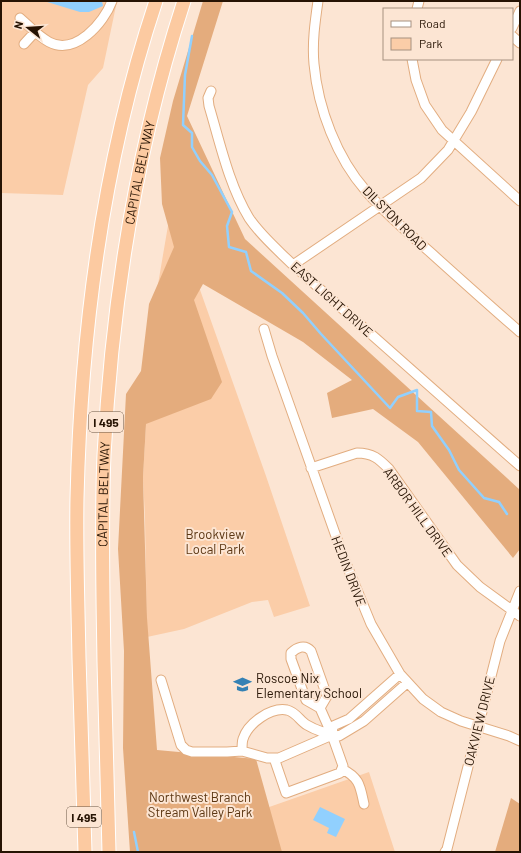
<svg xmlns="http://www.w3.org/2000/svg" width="521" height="853" viewBox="0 0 521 853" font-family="Barlow,sans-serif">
<rect width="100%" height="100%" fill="#fce5d3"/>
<path fill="#fbcda8" d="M1 1H117L103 68 88 85 63 195 1 193Z
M171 208 266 476 310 606 274 617 268 600 252 602 184 629 147 637 145 518 143 477 146 424 156 296Z
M369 772 395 852H267L255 812Z"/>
<path fill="#e4ac7d" d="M203 1H223L187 116 245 239 520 490V549L513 558 418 442 373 409 332 418 327 393 352 380 303 342 203 284 194 300 222 382 211 399 146 424 143 477 147 618 157 750 256 759 282 852H130L123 748 124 651 118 549 126 394 141 371 149 304 174 247 162 204 160 158 173 101Z
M511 798 520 804V852H495Z"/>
<path fill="#91d0fe" d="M44 1H102L103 6 89 12H80Z
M320 807 345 819 336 837 327 833 329 828 313 820Z"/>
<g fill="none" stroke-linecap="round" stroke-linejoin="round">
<path stroke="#91d0fe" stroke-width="2.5" d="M192 36 185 75 183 125 192 133V147L200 161 212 175 232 212 227 226 229 247 246 252 251 271 282 293 303 313 321 334 390 408 398 397 417 390V411L431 412 432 426 449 450 459 470 484 498 499 502 507 514
M134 832 138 852"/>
<defs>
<path id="minor" d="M318 1C315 22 312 43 314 64 318 109 337 158 366 191 385 213 408 233 430 252 460 279 490 306 520 332
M417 9 419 1
M20 18C29 26 38 36 49 42 75 56 104 23 112 1
M512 28 520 11
M512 36 520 43
M24 44 35 32
M412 59 416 80 425 105 442 130 520 201
M211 91 208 98 209 106C220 143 229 185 249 218 261 236 278 250 293 265L520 466
M293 265 421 178 448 150 471 112 497 59
M264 329 272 356 343 556 371 624 400 674 423 699 441 712 461 721 509 736 520 741
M311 468 357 453C373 453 379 459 389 469L457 565 480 587 520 616
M161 680 181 745 186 750 192 752H227L242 751 267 758H279L332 735
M332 735 333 726 349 719 400 674
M242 751C242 747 242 742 243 739 248 723 271 707 287 710 296 712 300 721 307 725 317 731 328 734 339 736L364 721 407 683
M274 758 286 793 340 773 343 766 332 735 320 708 306 700 291 659V653C297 647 305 644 311 651L327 696 320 708
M342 769C360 778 360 786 364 804
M445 852 447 849 500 641 520 591"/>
<g id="highway">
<path d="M85 852C83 787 81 723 79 658 78 605 76 551 77 498 81 331 103 160 156 1"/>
<path id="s1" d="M109 852C107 789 106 725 104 662 103 593 101 524 104 455 112 300 136 148 184 1"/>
</g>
</defs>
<use href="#minor" stroke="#e2ad80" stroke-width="11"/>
<use href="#highway" stroke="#fff" stroke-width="15"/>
<use href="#minor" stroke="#fff" stroke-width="9"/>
<use href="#highway" stroke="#fccaa1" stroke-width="13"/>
</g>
<defs>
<symbol id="school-bare" viewBox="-9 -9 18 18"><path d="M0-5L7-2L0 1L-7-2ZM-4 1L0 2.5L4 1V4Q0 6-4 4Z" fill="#3481b4" stroke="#fce5d3" stroke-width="2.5" paint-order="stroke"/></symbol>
</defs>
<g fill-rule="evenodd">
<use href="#school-bare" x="230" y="672" width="25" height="25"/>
</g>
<g text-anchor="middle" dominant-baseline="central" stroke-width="4" stroke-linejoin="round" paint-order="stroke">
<g fill="#fce5d3" stroke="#665241" stroke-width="1">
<rect x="89" y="412" width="34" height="20" rx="3"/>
<rect x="67" y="807" width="34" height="20" rx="3"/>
</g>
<g font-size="12" font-weight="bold" fill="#261303">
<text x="106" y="422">I 495</text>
<text x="84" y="817">I 495</text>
</g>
<g font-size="13" fill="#261303" stroke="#fce5d3">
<text stroke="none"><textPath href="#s1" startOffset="682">CAPITAL BELTWAY</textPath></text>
<text transform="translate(395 218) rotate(45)">DILSTON ROAD</text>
<text transform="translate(332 299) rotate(42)">EAST LIGHT DRIVE</text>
<text stroke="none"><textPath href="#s1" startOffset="358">CAPITAL BELTWAY</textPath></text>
<text transform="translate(418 512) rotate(54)">ARBOR HILL DRIVE</text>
<text transform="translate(349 571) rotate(69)">HEDIN DRIVE</text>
<text transform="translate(479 721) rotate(-76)">OAKVIEW DRIVE</text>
</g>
<g font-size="13" fill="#5b3612" stroke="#fce5d3">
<text x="215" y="534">Brookview<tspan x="215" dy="15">Local Park</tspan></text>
<text x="200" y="797">Northwest Branch<tspan x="200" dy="15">Stream Valley Park</tspan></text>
</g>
<g font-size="13" fill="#261303" stroke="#fce5d3" text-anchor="start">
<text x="256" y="678">Roscoe Nix<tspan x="256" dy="15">Elementary School</tspan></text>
</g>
</g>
<rect width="521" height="853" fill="none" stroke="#261303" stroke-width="4"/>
<rect x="383" y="8" width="130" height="52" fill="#fce5d3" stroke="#a69180"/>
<rect x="391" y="21" width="20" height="6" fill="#ffffff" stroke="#a69180"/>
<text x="419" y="28" font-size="12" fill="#261303">Road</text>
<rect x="391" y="38" width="20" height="12" fill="#fbcda8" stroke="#a69180"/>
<text x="419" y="48" font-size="12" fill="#261303">Park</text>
<g transform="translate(28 28) rotate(287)" stroke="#fce5d3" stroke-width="3" paint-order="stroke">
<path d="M0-3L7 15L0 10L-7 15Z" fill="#261303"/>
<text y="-6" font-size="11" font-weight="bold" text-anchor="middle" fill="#261303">N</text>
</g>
</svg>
